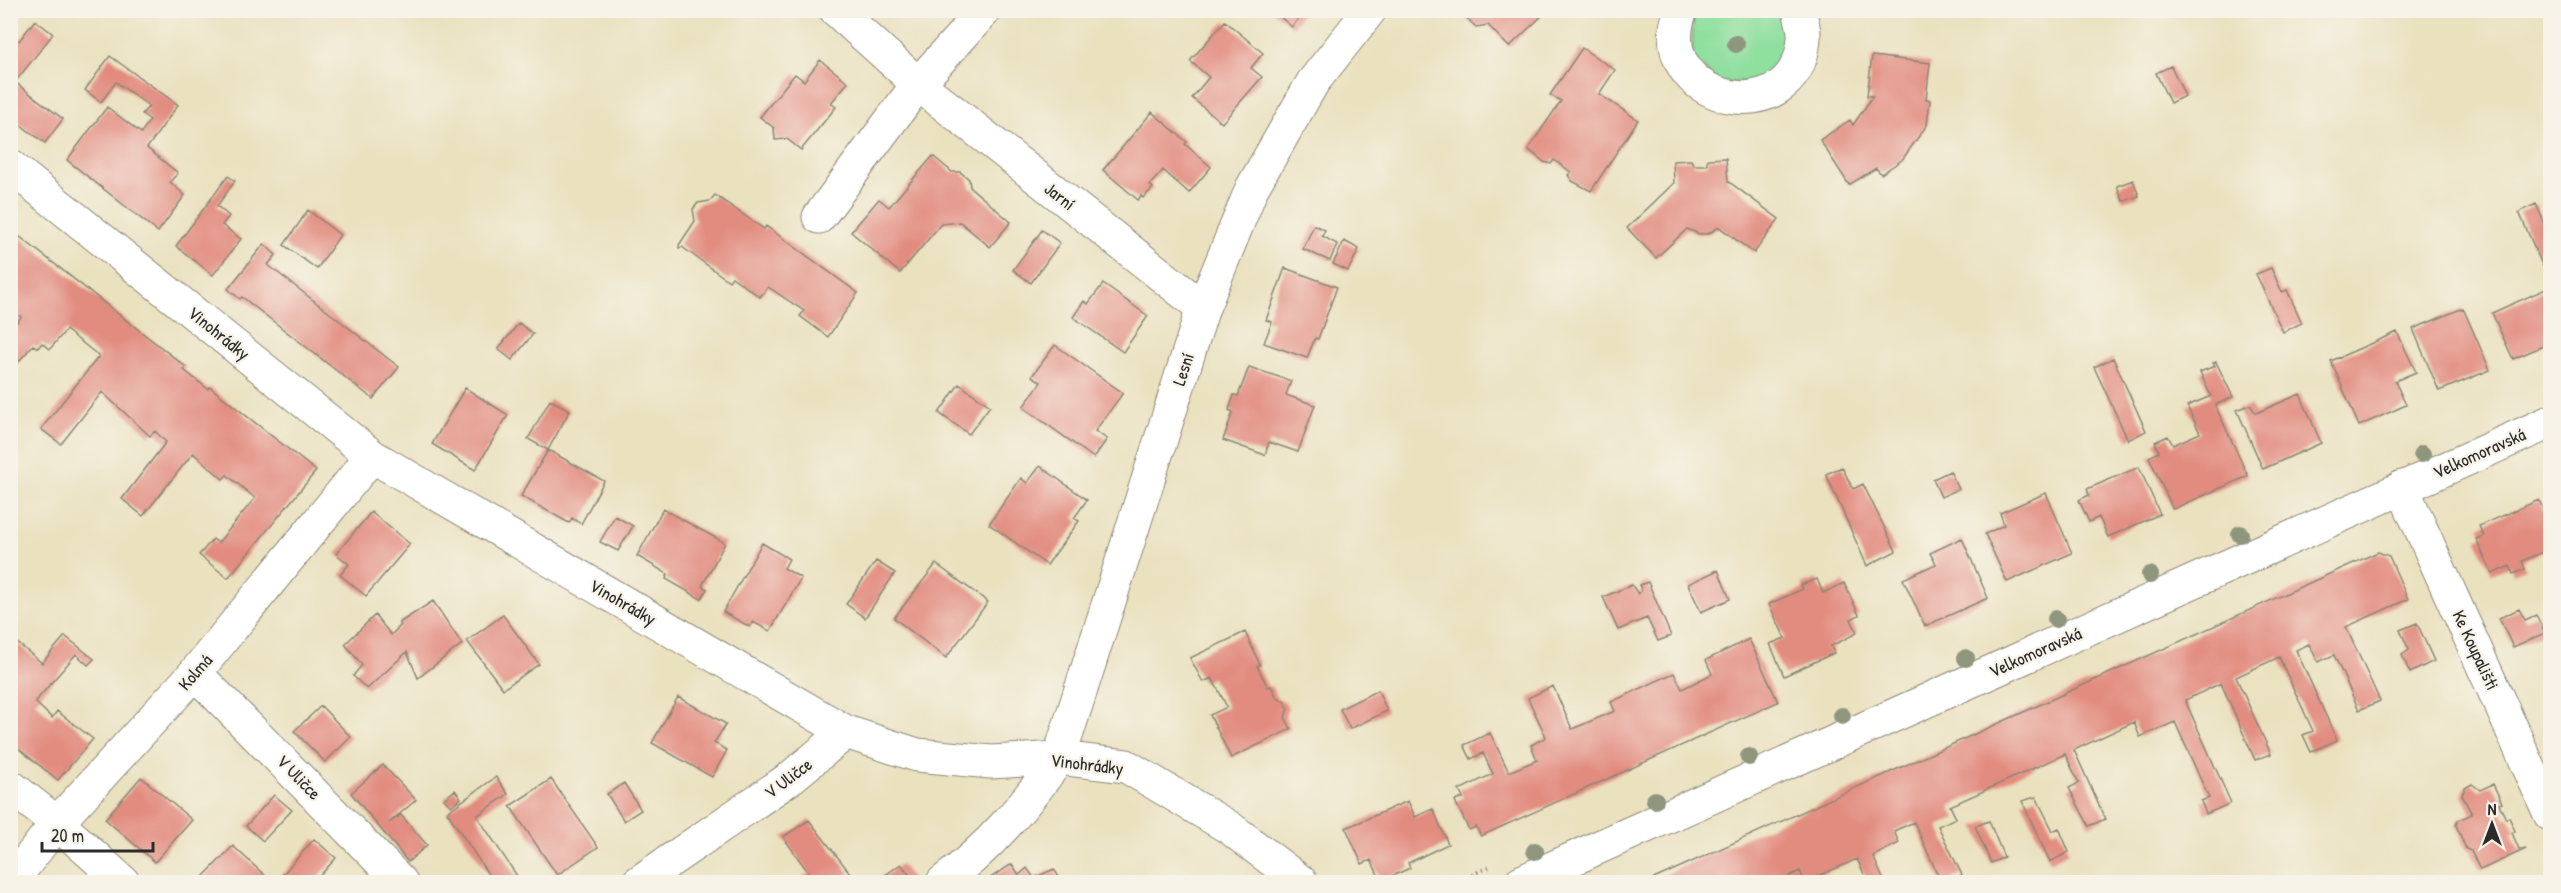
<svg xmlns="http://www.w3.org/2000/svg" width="2561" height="893" viewBox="0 0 2561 893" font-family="'Patrick Hand',sans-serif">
<rect width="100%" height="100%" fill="#f7f3e8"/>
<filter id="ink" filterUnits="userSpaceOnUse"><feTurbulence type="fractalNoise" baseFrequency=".0167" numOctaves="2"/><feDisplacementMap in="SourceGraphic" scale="12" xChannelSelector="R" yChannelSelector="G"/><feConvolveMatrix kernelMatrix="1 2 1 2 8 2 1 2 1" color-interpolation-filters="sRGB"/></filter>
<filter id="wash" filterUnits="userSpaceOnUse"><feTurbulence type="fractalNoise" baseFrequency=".008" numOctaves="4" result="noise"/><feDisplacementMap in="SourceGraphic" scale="24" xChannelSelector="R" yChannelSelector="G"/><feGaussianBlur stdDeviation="1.35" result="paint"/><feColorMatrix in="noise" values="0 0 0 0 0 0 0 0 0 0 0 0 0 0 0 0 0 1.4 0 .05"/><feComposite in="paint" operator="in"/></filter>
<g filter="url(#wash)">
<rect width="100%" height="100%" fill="#eae1bf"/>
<path fill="#8fdf9f" stroke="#5d8565" stroke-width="1.5" d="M1693 11H1789L1792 47 1770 79 1720 84 1692 58Z"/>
<g id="blocks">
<path fill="#e28b7f" d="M921 10H938L931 19Z
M1272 10H1305L1292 27Z
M1458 10H1548L1509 47 1488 25 1476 27Z
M35 20 53 34 15 82 63 119 45 143 10 117V35L19 41Z
M1225 21 1263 53 1251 68 1262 77 1222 123 1192 98 1209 77 1190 61Z
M1582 48 1615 70 1599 94 1638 120 1591 191 1572 181 1568 175 1571 172 1554 160 1551 164 1544 162 1528 149 1561 101 1550 95Z
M110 56 178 105 147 148 178 173 170 182 185 195 158 232 67 160 107 107 141 133 150 120 142 114 149 106 116 82 101 102 85 90Z
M1872 56 1930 63 1926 99 1930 100 1927 125 1902 160 1881 174 1876 168 1849 185 1820 140 1850 120 1853 125 1873 96H1867Z
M820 60 848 82 831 103 836 107 801 150 787 139 775 140 774 128 760 117 795 74 804 81Z
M2171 66 2185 96 2170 103 2156 73Z
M1152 112 1187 142 1185 144 1211 167 1189 193 1163 170 1150 185 1153 188 1143 198 1141 196 1138 200 1103 170Z
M933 156 952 172H960L969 179 970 187 1011 222 990 247 960 222 941 224 900 273 851 232 879 199 889 207Z
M1726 158 1728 181 1779 219 1754 253 1719 227 1708 234H1699L1687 229 1656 258 1627 228 1674 183 1673 161 1691 160 1694 165H1706L1708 159Z
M228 176 235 181 217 206 229 216 222 225 241 239 213 275 176 246Z
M2133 180 2139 196 2123 201 2117 186Z
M715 195 764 229 766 226 858 293 828 337 800 316 804 311 768 287 760 297 732 277 729 281 682 247 679 248V245L695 221 693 209 698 203 710 201Z
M2536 204 2550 236V266L2544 269 2519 212Z
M308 210 340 235 317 269 284 245Z
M1314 225 1325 230 1322 236 1337 244 1330 261 1303 249Z
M10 229 186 367 184 370 208 389 210 387 316 471 228 578 199 555 213 539 218 543 255 498 227 475 223 479 193 453 143 516 122 499 166 442 155 431 150 436 102 392 61 444 41 429 99 356 66 330 50 349 42 343 38 348 33 345 14 367 10 365V331L21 317 10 309Z
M1042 230 1060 243 1031 283 1013 270Z
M1344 241 1359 249 1348 271 1333 264Z
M264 244 276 255 268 265 399 367 373 399 242 297 240 299 228 289Z
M1285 268 1337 287 1318 339 1315 338 1307 358 1264 343 1272 322 1266 320Z
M2271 268 2282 292 2287 290 2302 323 2283 332 2256 274Z
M1103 284 1148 316 1123 352 1073 317 1084 301 1088 304Z
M2550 287V343L2513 359 2492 313Z
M2463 308 2490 370 2439 391 2413 329Z
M519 323 533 334 512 360 498 349Z
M2397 332 2416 372 2395 381 2406 405 2359 426 2331 361Z
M1055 345 1123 393 1095 431 1107 439 1094 458 1023 407 1041 382 1032 376Z
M2113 358 2146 431 2128 440 2094 367Z
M2216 362 2233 397 2215 405 2248 476 2173 509 2149 457 2159 452 2155 442 2168 436 2173 445 2200 433 2187 406 2211 396 2200 372 2215 366 2213 363Z
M1249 367 1291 381 1286 395 1315 405 1298 452 1269 442 1265 455 1223 440 1233 412 1229 410 1234 395 1238 396Z
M959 384 990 406 969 434 939 413Z
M465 388 508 415 475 470 432 444Z
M2300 394 2321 443 2263 469 2237 410 2250 405 2256 413Z
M550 400 570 410 548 450 528 439Z
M548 450 604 481 581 524 572 518 569 523 521 496Z
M1040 466 1087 500 1074 518 1079 521 1047 565 989 524 1021 478 1027 483Z
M1842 467 1853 489 1863 484 1896 551 1867 566 1826 474Z
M2139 467 2160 514 2108 537 2099 517 2089 522 2079 500 2089 495 2087 489Z
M1950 471 1959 489 1941 497 1933 479Z
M2046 493 2072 553 2007 582 1985 534 2004 525 2000 513Z
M2539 500 2550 525V549L2522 561 2525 569 2513 574 2510 566 2492 574 2476 539 2484 536 2479 526Z
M663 509 725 543 702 586 707 589 701 599 666 579 668 574 637 556Z
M371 512 410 544 366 596 340 575 349 564 336 554Z
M615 516 633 526 618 551 600 542Z
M1962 538 1988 598 1925 626 1903 579 1936 564 1930 553Z
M762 543 789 559 784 568 801 578 770 631 753 622 750 627 723 612Z
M2378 552 2389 556 2408 599 2346 627 2380 701 2359 710 2334 655 2318 662 2309 644 2296 650 2337 740 2311 752 2303 735 2313 731 2279 657 2236 677 2271 754 2255 760 2221 683 2185 700 2231 803 2206 814 2201 801 2209 798 2175 722 2140 737 2134 722 2074 750 2105 819 2089 826 2069 788 2079 783 2065 754 1950 806 1956 818 1938 826 1962 875 1946 882H1941L1914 822 1894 831 1899 843 1873 856 1884 881 1881 882H1868L1857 859 1805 882 1800 871 1789 876 1792 882H1647Z
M876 561 895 573 865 618 846 604Z
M936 564 988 602 946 658 894 618Z
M1718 570 1730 599 1701 612 1688 584Z
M1817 579 1823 593 1844 583 1859 615 1851 619 1857 633 1831 646 1834 653 1784 676 1770 644 1785 638 1769 604 1803 589 1801 585Z
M1648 582 1671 636 1658 641 1647 618 1618 630 1603 597 1632 585 1638 594 1641 591 1640 585Z
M433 601 462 644 418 678 407 652 367 689 353 676 362 665 345 644 375 615 391 635 401 625 399 623Z
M2519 609 2525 620 2536 615 2545 633 2513 647 2499 618Z
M503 615 539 664 503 689 467 641Z
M2417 623 2434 661 2410 673 2402 655 2409 650 2400 630Z
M1245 632 1260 665 1257 666 1268 687 1271 686 1277 698 1284 701 1288 708 1285 717 1291 729 1231 758 1210 715 1227 707 1212 678 1203 682 1190 658Z
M65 636 94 659 88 665 76 654 35 702 52 718 57 711 93 739 58 780 10 742V637L42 663Z
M1749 639 1778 702 1481 836 1476 827 1469 830 1455 801 1463 798 1459 790 1493 774 1483 753 1471 759 1464 745 1490 733 1509 772 1537 760 1531 745 1546 737 1528 698 1553 686 1572 729 1615 711 1611 702 1674 673 1682 689 1712 674 1706 660Z
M1378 690 1387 711 1350 729 1340 709Z
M678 697 726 724 714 743 727 750 712 777 652 743Z
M321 706 351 737 325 762 294 731Z
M383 765 416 800 389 823 401 815 427 845 408 862 351 793Z
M141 777 192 820 155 862 105 819Z
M496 777 508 794 477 816 521 882H488L492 880 447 812Z
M551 779 598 847 557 875 510 806Z
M624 783 641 810 624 821 607 794Z
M2472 784 2480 790 2493 784 2502 803 2499 804 2506 819 2509 817 2515 831 2512 833 2519 849H2526L2480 870 2471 851 2466 849 2456 825 2458 820 2472 814 2462 795 2465 788Z
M455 790 461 798 451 806 444 799Z
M274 795 292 810 263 841 246 826Z
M2036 797 2053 831 2059 828 2069 852 2050 862 2022 801Z
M1408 801 1415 817 1433 809 1448 844 1408 863 1410 868 1381 881 1371 860 1362 864 1346 828Z
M809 820 850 873 836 882H796L809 873 783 837Z
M1989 821 2004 857 1991 863 1975 826Z
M314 839 336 858 314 882H276Z
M233 846 272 882H198Z
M901 864 915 882H875Z
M1012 864 1019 875 1027 868 1034 878 1054 869 1062 882H984Z"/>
</g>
</g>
<g filter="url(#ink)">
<use href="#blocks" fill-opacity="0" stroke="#8a8675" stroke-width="1.5"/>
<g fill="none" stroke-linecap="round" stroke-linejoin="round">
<defs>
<path id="minor" d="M836 10 918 84 1203 308
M1681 10C1645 102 1797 137 1804 38 1805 29 1801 19 1799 10
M10 166 372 456 846 732 917 755 991 762 1059 758 1126 766 1230 828 1301 882
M819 217 918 84 985 10
M2402 487 2550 814
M195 673 401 882
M10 786 57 823 123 882
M11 882 57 823 195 673 372 456
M639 882 789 779 846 732
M943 882C990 847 1024 806 1059 758L1203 308 1252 188 1313 82 1370 10
M1521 882 2550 422"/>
</defs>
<use href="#minor" stroke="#8a8675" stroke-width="35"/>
<path stroke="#8a8675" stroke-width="4" stroke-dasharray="1.5 4.5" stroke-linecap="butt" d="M1455 882 1489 867"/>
<use href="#minor" stroke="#fff" stroke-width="33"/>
</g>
<g fill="#8f967e">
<circle cx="1736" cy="44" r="9"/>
<circle cx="2422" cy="454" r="9"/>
<circle cx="2240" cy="534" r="9"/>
<circle cx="2150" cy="575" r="9"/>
<circle cx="2056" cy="619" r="9"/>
<circle cx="1966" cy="658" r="9"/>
<circle cx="1842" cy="716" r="9"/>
<circle cx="1749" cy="757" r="9"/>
<circle cx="1655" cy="800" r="9"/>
<circle cx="1535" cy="851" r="9"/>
</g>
</g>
<g text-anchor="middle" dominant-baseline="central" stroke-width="4.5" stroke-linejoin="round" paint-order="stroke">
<g font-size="18" fill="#2b2b2b" stroke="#f7f3e8">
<text transform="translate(1060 196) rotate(38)">Jarní</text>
<text transform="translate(219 333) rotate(39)">Vinohrádky</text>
<text transform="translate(1183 369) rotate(-72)">Lesní</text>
<text transform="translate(2479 453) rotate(-24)">Velkomoravská</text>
<text transform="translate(623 602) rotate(30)">Vinohrádky</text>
<text transform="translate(2476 650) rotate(65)">Ke Koupališti</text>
<text transform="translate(2035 652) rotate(-24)">Velkomoravská</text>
<text transform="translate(195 672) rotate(-49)">Kolmá</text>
<text transform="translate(1087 764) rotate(7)">Vinohrádky</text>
<text transform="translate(299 777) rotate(46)">V Uličce</text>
<text transform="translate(788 778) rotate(-37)">V Uličce</text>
</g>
</g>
<rect width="2561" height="893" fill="none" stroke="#f7f3e8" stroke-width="36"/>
<g transform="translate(2492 824)" stroke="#f7f3e8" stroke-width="4.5" paint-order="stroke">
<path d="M0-4.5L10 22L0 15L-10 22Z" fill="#2b2b2b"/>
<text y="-9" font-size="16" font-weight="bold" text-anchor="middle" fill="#2b2b2b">N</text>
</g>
<path d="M42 842v9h111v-9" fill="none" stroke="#2b2b2b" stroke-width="3"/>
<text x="51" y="842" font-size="18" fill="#2b2b2b" stroke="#f7f3e8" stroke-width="4.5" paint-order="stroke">20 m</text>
</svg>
